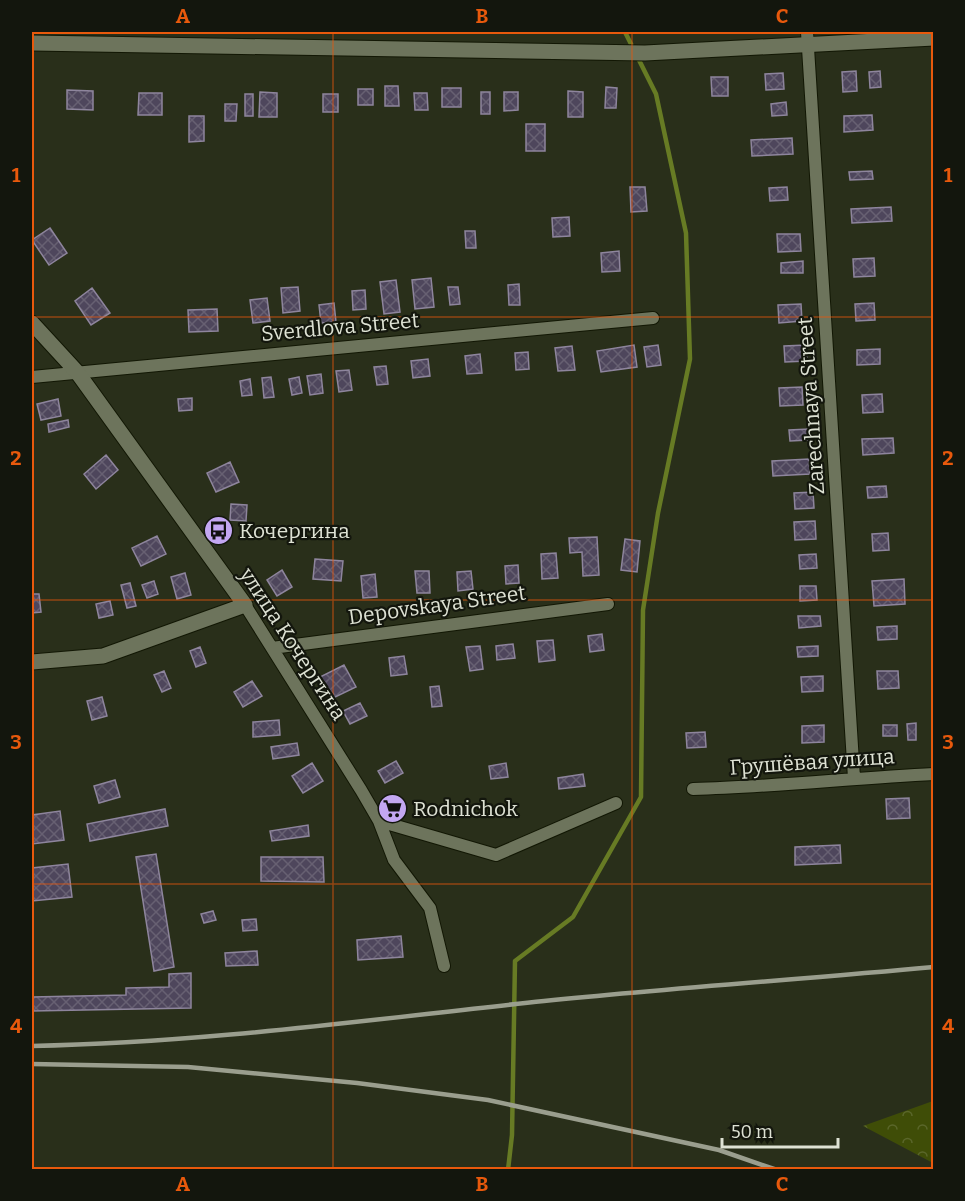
<svg xmlns="http://www.w3.org/2000/svg" width="965" height="1201" viewBox="0 0 965 1201" font-family="Bitter,serif">
<defs>
<pattern id="forest-crowns" width="20" height="18" patternUnits="userSpaceOnUse" patternTransform="scale(1.5)"><rect width="20" height="18" fill="#3f4d07"/><path d="M2 6a3 3 0 1 1 6 0M12 15a3 3 0 1 1 6 0" fill="none" stroke="#5a662a"/></pattern>
<pattern id="building-cross-hatch" width="8" height="8" patternUnits="userSpaceOnUse" patternTransform="scale(1.5)"><rect width="8" height="8" fill="#4e465c"/><path d="M0 0l8 8M0 8l8-8" fill="none" stroke="#676072"/></pattern>
</defs>
<rect width="100%" height="100%" fill="#292f1a"/>
<path fill="url(#forest-crowns)" d="M933 1101V1163L863 1126Z"/>
<g fill="none" stroke-linecap="round" stroke-linejoin="round">
<path stroke="#677b24" stroke-width="4.5" d="M508 1170 512 1135 515 961 573 917 641 797 643 610 658 513 690 359 686 233 656 94 625 32"/>
</g>
<path fill="url(#building-cross-hatch)" stroke="#8e859d" stroke-width="1.5" d="M856 71 857 91 843 92 842 72Z
M880 71 881 87 870 88 869 72Z
M783 73 784 89 766 90 765 74Z
M711 77H728V96H712Z
M385 86H398L399 106H385Z
M606 87 617 88 616 108H605Z
M442 88H461V107H442Z
M358 89H373V105H358Z
M67 90 93 91V110L67 109Z
M568 91 583 92V117H568Z
M260 92 277 93V117H259Z
M481 92H490V114H481Z
M504 92H518V110L504 111Z
M139 93H162V115H138Z
M414 93H427L428 110H415Z
M245 94H253V116H245Z
M323 94H338V112H323Z
M786 102 787 115 772 116 771 104Z
M225 104H237L236 121H225Z
M872 115 873 130 844 132V116Z
M189 116H204V141L189 142Z
M526 124H545V151H526Z
M792 138 793 154 752 156 751 140Z
M872 171 873 179 850 180 849 172Z
M630 187H645L647 211 631 212Z
M787 187 788 200 770 201 769 188Z
M891 207 892 221 852 223 851 209Z
M569 217 570 236 553 237 552 218Z
M50 228 67 253 49 265 32 240Z
M465 231H475L476 248H466Z
M777 234H800L801 251 778 252Z
M619 251 620 271 602 272 601 253Z
M874 258 875 276 854 277 853 259Z
M803 261V273H781V263Z
M431 278 434 307 415 309 412 280Z
M396 280 400 312 384 314 380 282Z
M519 284 520 305H509L508 285Z
M298 287 300 311 283 313 281 288Z
M448 287H458L460 304 450 305Z
M92 288 110 313 91 325 75 301Z
M365 290 366 309 353 310 352 291Z
M267 298 270 321 253 323 250 300Z
M334 303 336 322 321 323 319 305Z
M874 303 875 320 856 321 855 304Z
M801 304 802 321 779 323 778 305Z
M217 309 218 331 189 332 188 310Z
M634 345 637 367 601 372 597 351Z
M658 345 661 365 647 367 644 347Z
M806 345 807 361 785 362 784 346Z
M572 346 575 370 558 371 555 348Z
M880 349V364L857 365V350Z
M528 352 529 369 516 370 515 353Z
M480 354 482 373 467 374 465 356Z
M428 359 430 376 413 378 411 361Z
M386 366 388 384 377 385 374 367Z
M349 370 352 390 339 392 336 371Z
M321 374 323 393 310 395 307 376Z
M271 377 274 397 264 398 262 378Z
M299 377 302 393 292 395 289 379Z
M250 379 252 395 242 396 240 381Z
M802 387 803 405 780 406 779 388Z
M882 394 883 412 863 413 862 395Z
M192 398V410L179 411 178 399Z
M58 399 61 416 41 420 37 404Z
M68 420 69 427 49 432 48 424Z
M809 429V440L790 441 789 430Z
M893 438 894 453 863 455 862 439Z
M106 455 118 470 96 489 84 474Z
M809 459 810 474 773 476 772 461Z
M230 462 239 482 216 492 207 473Z
M886 486 887 497 868 498 867 487Z
M813 492 814 508 795 509 794 493Z
M231 504 247 505 246 521 230 520Z
M815 521 816 539 795 540 794 522Z
M888 533 889 550 873 551 872 534Z
M157 536 166 554 141 566 132 548Z
M597 537 599 575 583 576 582 552 570 553 569 538Z
M625 539 640 541 637 572 621 570Z
M556 553 558 578 542 579 541 554Z
M816 554 817 568 800 569 799 555Z
M315 559 343 561 341 581 313 579Z
M518 565 519 583 506 584 505 566Z
M282 570 292 587 277 596 267 580Z
M415 571H429L430 593H417Z
M471 571 473 589 458 591 457 572Z
M185 573 191 595 177 599 171 577Z
M375 574 377 597 363 598 361 576Z
M904 579 905 604 874 606 872 581Z
M154 581 158 594 147 598 142 585Z
M130 583 136 606 127 608 121 585Z
M800 586H816L817 600 800 601Z
M32 594H39L41 612 32 613Z
M110 601 113 615 99 618 96 604Z
M798 616H820L821 626 799 628Z
M897 626V639L878 640 877 627Z
M602 634 604 650 590 652 588 636Z
M553 640 555 660 539 662 537 641Z
M513 644 515 658 497 660 496 646Z
M480 646 483 669 470 671 466 647Z
M818 646V656L798 657 797 647Z
M200 647 206 663 196 667 190 651Z
M404 656 407 674 391 676 389 658Z
M344 665 356 687 331 699 320 677Z
M164 671 171 688 162 692 154 675Z
M877 671H898L899 688 878 689Z
M823 676V691L802 692 801 677Z
M252 681 262 696 243 707 234 692Z
M439 686 442 706 432 707 430 687Z
M102 697 107 716 92 720 87 701Z
M360 703 367 716 350 724 343 711Z
M279 720 280 735 253 737V722Z
M916 723V740H908L907 724Z
M824 725V742L802 743V726Z
M883 725H897V736H883Z
M705 732 706 747 687 748 686 733Z
M297 743 299 755 273 759 271 747Z
M396 761 403 773 385 783 378 771Z
M312 763 323 781 303 793 292 776Z
M506 763 508 777 491 779 489 766Z
M583 774 585 786 559 789 558 778Z
M115 780 120 797 99 803 94 786Z
M909 798 910 818 887 819 886 799Z
M165 809 168 826 90 841 87 824Z
M60 811 64 840 32 844V815Z
M308 825 309 836 272 841 270 831Z
M840 845 841 863 795 865V847Z
M156 854 174 967 154 971 136 857Z
M261 857H323L324 882 261 881Z
M68 864 72 897 32 901V868Z
M213 911 216 920 204 923 201 914Z
M256 919 257 930 243 931 242 920Z
M401 936 403 957 358 960 357 940Z
M257 951 258 965 226 966 225 953Z
M191 973V1008L32 1011V997L126 995V988L169 987V974Z"/>
<g fill="none" stroke-linecap="round" stroke-linejoin="round">
<defs>
<path id="minor" d="M807 32 854 778
M32 377 653 318
M245 605 361 790 379 821 394 860 430 908 444 966
M272 648 608 604
M693 789C773 787 853 778 934 774
M379 821 496 855 616 803"/>
<path id="tertiary" d="M32 43 645 53 934 38
M32 323 77 372 245 605 103 656 32 662"/>
</defs>
<use href="#minor" stroke="#121704" stroke-width="14"/>
<use href="#tertiary" stroke="#121704" stroke-width="17"/>
<use href="#minor" stroke="#6d745c" stroke-width="12"/>
<use href="#tertiary" stroke="#6d745c" stroke-width="15"/>
<path stroke="#9a9e8e" stroke-width="4.5" d="M32 1046C203 1043 373 1019 544 1001 673 988 804 979 934 967
M32 1064 188 1067 357 1083 488 1100 719 1150 777 1170"/>
</g>
<path fill="none" stroke="#e8590c" stroke-width="1.5" stroke-opacity="0.55" d="M333 32V1170M632 32V1170M32 317H934M32 600H934M32 884H934"/>
<defs>
<symbol id="bus-disc" viewBox="-11 -11 22 22"><circle r="9.5" fill="#c3a7f2" stroke="#13160d"/><path d="M-5-6H5V4H4V6H2V4H-2V6H-4V4H-5ZM-3.5-4V0h7V-4ZM-3.5 1.2v1.5H-2V1.2ZM2 1.2v1.5H3.5V1.2Z" fill="#111"/></symbol>
<symbol id="supermarket-disc" viewBox="-11 -11 22 22"><circle r="9.5" fill="#c3a7f2" stroke="#13160d"/><path d="M-6-5.5h2.5l.6 2H6L4.5 2H-2.5L-4.4-4H-6ZM-1.5 3.2a1.3 1.3 0 1 0 .1 0ZM3 3.2a1.3 1.3 0 1 0 .1 0Z" fill="#111"/></symbol>
</defs>
<g fill-rule="evenodd">
<use href="#bus-disc" x="202" y="514" width="33" height="33"/>
<use href="#supermarket-disc" x="376" y="792" width="33" height="33"/>
</g>
<g text-anchor="middle" dominant-baseline="central" stroke-width="4.5" stroke-linejoin="round" paint-order="stroke">
<g font-size="21" fill="#dee2d4" stroke="#13160d">
<text transform="translate(340 327) rotate(-5)">Sverdlova Street</text>
<text transform="translate(811 406) rotate(-94)">Zarechnaya Street</text>
<text transform="translate(437 605) rotate(-8)">Depovskaya Street</text>
<text transform="translate(293 644) rotate(57)">улица Кочергина</text>
<text transform="translate(812 762) rotate(-4)">Грушёвая улица</text>
</g>
<g font-size="21" fill="#dee2d4" stroke="#13160d" text-anchor="start">
<text x="239" y="531">Кочергина</text>
<text x="413" y="809">Rodnichok</text>
</g>
</g>
<rect width="965" height="1201" fill="none" stroke="#13160d" stroke-width="66"/>
<path d="M722 1138v9h116v-9" fill="none" stroke="#dee2d4" stroke-width="3"/>
<text x="731" y="1138" font-size="18" fill="#dee2d4" stroke="#13160d" stroke-width="4.5" paint-order="stroke">50 m</text>
<rect x="33" y="33" width="899" height="1135" fill="none" stroke="#e8590c" stroke-width="2"/>
<g font-size="20" text-anchor="middle" font-weight="bold" fill="#e8590c">
<text x="183" y="23">A</text>
<text x="482" y="23">B</text>
<text x="782" y="23">C</text>
<text x="16" y="182">1</text>
<text x="948" y="182">1</text>
<text x="16" y="465">2</text>
<text x="948" y="465">2</text>
<text x="16" y="749">3</text>
<text x="948" y="749">3</text>
<text x="16" y="1033">4</text>
<text x="948" y="1033">4</text>
<text x="183" y="1191">A</text>
<text x="482" y="1191">B</text>
<text x="782" y="1191">C</text>
</g>
</svg>
